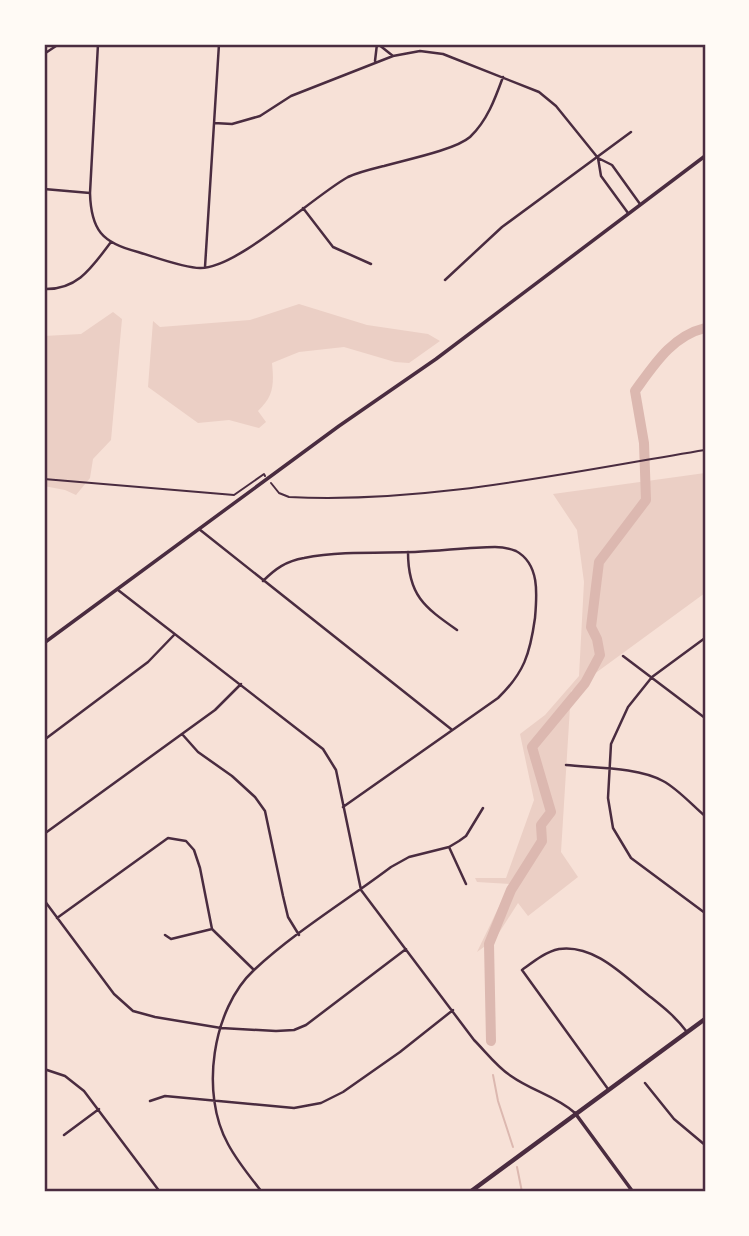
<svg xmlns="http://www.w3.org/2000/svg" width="749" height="1236" viewBox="0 0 749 1236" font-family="Helvetica,sans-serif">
<rect width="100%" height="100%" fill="#f7e1d7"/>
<path fill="#ebcfc5" d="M299 304 367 325 428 334 440 341 409 363 395 362 344 347 299 352 272 363C274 384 274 396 258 411L266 422 259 428 229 420 198 423 148 387 153 321 160 327 250 320Z
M113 312 122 319 111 440 93 459 90 478 76 495 65 490 44 486V336L81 334Z
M705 473V593L571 691 561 852 578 877 528 916 518 903 495 939 477 952 510 884 477 882 475 878H506L534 800 520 734 545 715 579 676 584 582 577 530 553 494Z"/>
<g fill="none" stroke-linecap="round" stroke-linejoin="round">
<path stroke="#dcb8b0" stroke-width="2" d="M493 1075 498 1101 513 1147
M517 1167 522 1192"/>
<path stroke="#dcb8b0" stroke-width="10" d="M491 1041 489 944 511 890 542 841 541 825 551 812 532 747 585 683 600 655 597 639 591 627 599 562 646 500 644 443 635 391C654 365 672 336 705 328"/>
<path stroke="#4a2c40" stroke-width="2" d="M44 479 234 495 264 474 265 476
M271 483 279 493 289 497C427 504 569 472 705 450"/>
<path stroke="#4a2c40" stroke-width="2.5" d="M98 44 90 193C91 230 102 243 138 252 155 257 184 268 200 268 237 269 312 197 348 177 359 172 372 169 384 166 405 160 455 150 470 137 487 121 495 99 503 77
M378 44 393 56
M44 54 59 44
M375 61 377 44
M214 123 232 124 260 116 291 96 393 56 420 51 443 54 539 92 556 106 598 158 612 165 640 204
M598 158 601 176 628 213
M44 189 90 193
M303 208 333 247 371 264
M205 267 219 44
M445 280 502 227 631 132
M44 289C78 290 92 267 111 242
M199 529 451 729
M408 552C408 595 424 607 457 630
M263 581C275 569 286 561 304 558 340 551 379 553 415 552 442 551 469 547 495 547 501 547 511 549 516 551 540 564 537 595 535 618 530 654 524 673 498 698L343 807
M118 590 323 749 336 770 361 890 474 1040C486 1052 497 1067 511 1076 532 1091 556 1096 575 1113
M705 638 652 677 628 707 611 744 608 798 613 828 631 858 705 913
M623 656 705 718
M182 734 198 752 232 776 255 797 265 811 283 896 288 917 299 935
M44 740 148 662 174 635
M566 765C595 768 638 767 663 781 678 789 692 805 705 816
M44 834 215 710 241 684
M449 847 466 884
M44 900 114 994 133 1011 155 1017 221 1028 276 1031 294 1030 306 1025 406 949
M57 918 168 838 186 841 194 850 200 868 212 929 254 970
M165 935 171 939 212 929
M44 1069 65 1076 84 1091 160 1192
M645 1083 674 1119 705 1145
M608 1089 522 970C533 962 545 952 559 949 594 944 623 975 648 995 663 1007 675 1016 687 1032
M150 1101 165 1096 294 1108 321 1103 343 1092 400 1052 453 1010
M64 1135 99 1109
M262 1192C250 1177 237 1161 228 1144 200 1094 212 1009 254 970 296 931 346 901 391 867L409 857 449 847 459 841 466 836 483 808"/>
<path stroke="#4a2c40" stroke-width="3.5" d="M44 643 339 426 436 359 705 156
M575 1113 633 1192"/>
<path stroke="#4a2c40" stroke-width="4.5" d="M470 1192 705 1019"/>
</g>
<rect width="749" height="1236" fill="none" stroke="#fffaf5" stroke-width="91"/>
<rect x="46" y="46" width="658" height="1144" fill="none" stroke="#4a2c40" stroke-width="2.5"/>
</svg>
